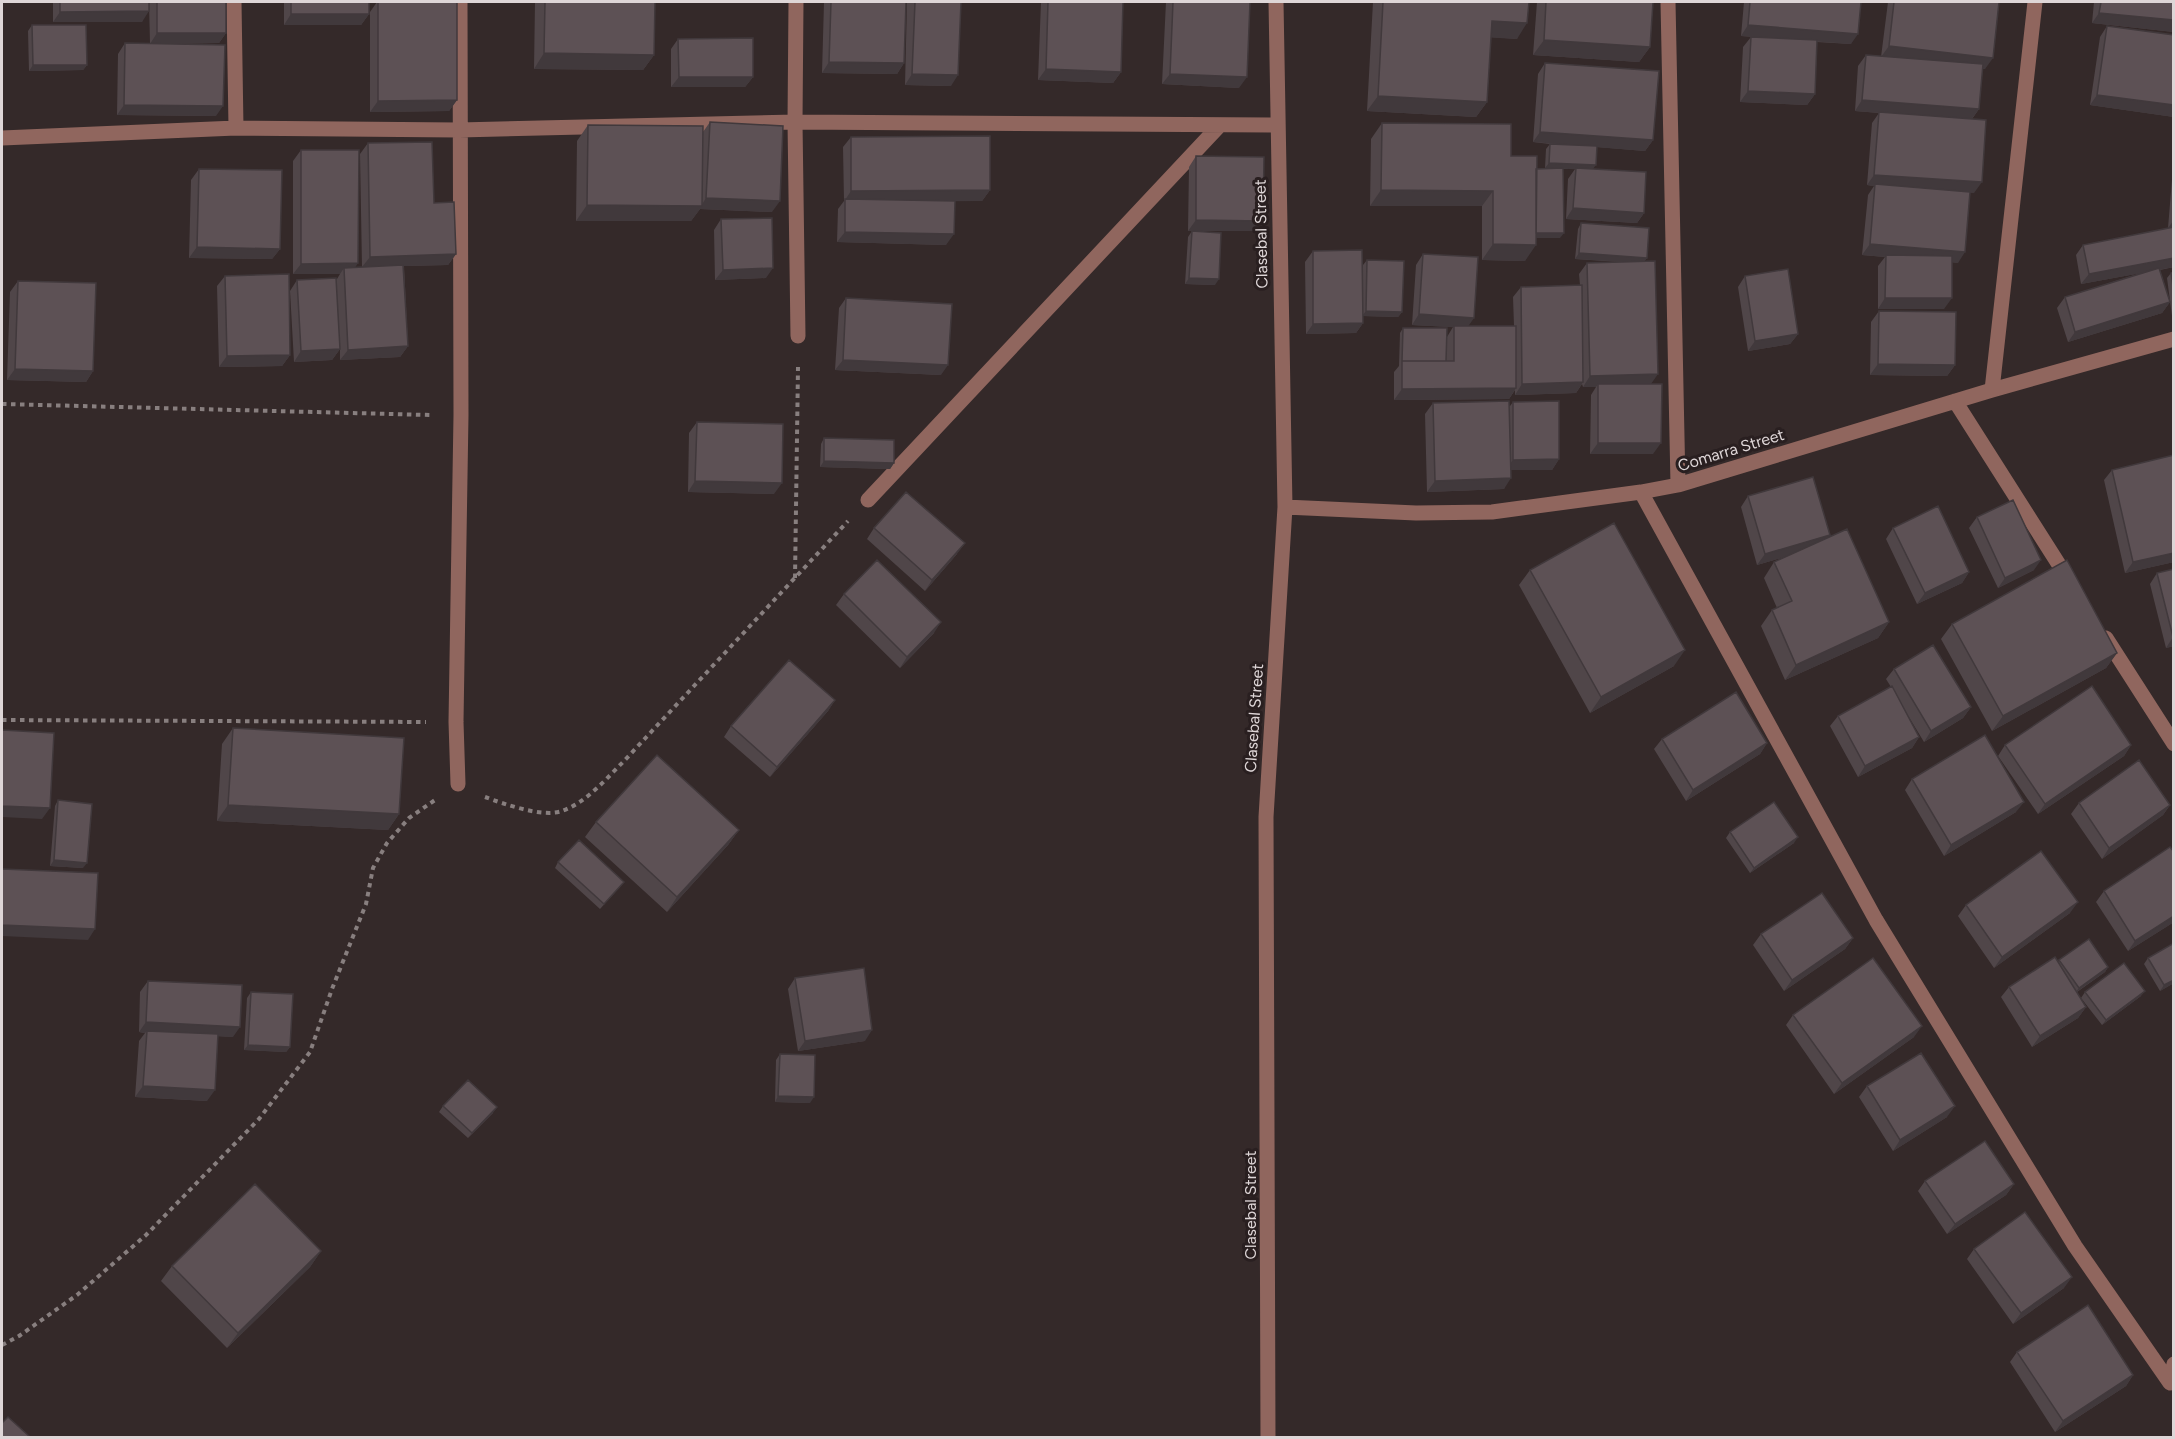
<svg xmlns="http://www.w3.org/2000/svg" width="2175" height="1439" viewBox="0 0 2175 1439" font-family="Figtree,sans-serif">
<rect width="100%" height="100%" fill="#342929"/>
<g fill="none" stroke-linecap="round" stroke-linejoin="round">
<path stroke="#887f7f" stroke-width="4" stroke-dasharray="4.5 4.5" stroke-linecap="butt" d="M2 404 430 415
M795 578 798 367
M2 720 426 722
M485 797C504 804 543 818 562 811 587 802 606 779 624 761L848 521
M2 1345 19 1336 77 1295 146 1235 259 1119 310 1052 332 989 366 904 373 868 387 843 409 818 435 800"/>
<path stroke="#90665e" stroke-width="15" d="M234 2 236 128
M796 2 795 122 798 336
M1668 2 1678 485
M2 138 236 128 459 130 795 122 1277 125
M1992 390 2035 2
M1955 401 2070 582
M1641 492 1876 920 2075 1246 2170 1383 2174 1364
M868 500 1219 126
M1285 507 1416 513 1492 512 1641 492 1678 485 1992 390 2174 339
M2106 638 2174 744
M458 784 456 722 461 415 460 2
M1268 1438 1266 817 1285 507 1276 2"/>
</g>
<path fill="#504649" d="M53 2H149L142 22H53Z
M149 2H226V33L219 43 161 44 216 116 117 115 118 54 125 43 150 44Z
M284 2H369V14L361 25H284Z
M377 2 457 100 449 111 370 112V12Z
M535 2H655L654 55 643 70 534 69Z
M824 2H906L904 63 897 74 822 73Z
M907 2H961L951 86 905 85Z
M1041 2H1123L1121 72 1113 83 1038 80Z
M1166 2H1250L1239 88 1162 84Z
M1373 2H1529L1517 39 1491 37 1487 102 1476 117 1367 111Z
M1537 2H1653L1650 47 1639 62 1533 55Z
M1744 2H1861L1851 44 1817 42 1815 94 1807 105 1740 102 1743 47 1751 37H1755L1741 36Z
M1888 2H1999L1985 69H1982L1979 109 1972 119 1974 193 1970 192 1958 263 1952 262 1944 309H1878V266L1885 257 1862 255 1868 195 1874 186 1867 185 1872 123 1879 113 1855 111 1858 66 1866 55 1881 57Z
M2094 2H2174V32L2092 23Z
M32 25 87 65 83 70 29 71 28 31Z
M2107 26 2174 35V117L2090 105 2100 37Z
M678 39 753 77 745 87H671V49Z
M1545 63 1653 140 1645 151 1597 147 1593 169 1644 213 1637 223 1566 219 1568 179 1575 169H1563L1560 238H1536L1525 261 1482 260V206H1370L1371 139 1382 123 1511 156 1536 169 1545 168 1546 149 1550 144 1533 142 1538 74Z
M710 122 772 212 700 209 691 221H576L577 141 588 125 703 132Z
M851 137 990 190 982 201H955L946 245 837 242 838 209 844 201 843 147Z
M368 143 434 203 456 254 448 265 404 266 408 346 400 357 340 360V349L332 360 294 362 290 291 297 280 337 279 340 274H293V161L301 150 355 268 362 267 360 154Z
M2174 155V267L2160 270 2170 302 2162 313 2068 342 2057 308 2065 297 2141 273 2081 284 2076 255 2083 245 2168 228Z
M1196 156 1263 221 1255 231H1188L1189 167Z
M199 169 280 249 272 259 189 258 191 180Z
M721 219 766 278 715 280 714 230Z
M1581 223 1647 258 1644 261 1651 384 1653 454H1590L1591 395 1596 387H1583L1582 384 1576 393 1515 395V390L1509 399 1394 400V372L1399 366 1400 333 1403 328 1447 337 1453 327 1412 325 1416 265 1423 254 1468 326H1514L1513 297 1521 287 1580 285 1579 274 1587 263 1621 262 1575 259 1578 229Z
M1192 231 1215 285 1185 284 1188 237Z
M1313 251 1363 290V265L1367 260 1402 312 1398 317 1363 316V323L1356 333 1306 334 1305 262Z
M2174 272V315L2172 316 2167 278 2171 273Z
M225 276 290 355 282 366 219 367 217 286Z
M1745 276 1798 334 1790 344 1748 351 1738 287Z
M18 281 93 371 86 382 7 380 10 292Z
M846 298 941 375 835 370 839 308Z
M1879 311 1955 365 1947 376 1870 375 1871 322Z
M1513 402 1559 459 1552 470H1511L1504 489 1427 492 1425 414 1433 403 1510 406Z
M697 422 774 494 688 492 689 433Z
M824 438 894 463 890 469 820 467 821 444Z
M2112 470 2174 562 2125 573 2104 480Z
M1748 496 1830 535 1828 537 1889 622 1878 638 1785 680 1761 626 1772 610 1777 608 1764 578 1774 562 1788 556 1757 565 1741 507Z
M1977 517 2034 570 1998 588 1969 528Z
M874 528 957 554 925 591 867 539Z
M1893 528 1969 572 1962 583 1917 604 1886 539Z
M2174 569V646L2166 648 2150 584 2157 573Z
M1530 570 1674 666 1590 713 1519 585Z
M844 594 934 633 900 668 836 605Z
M1952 624 2117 653 2106 668 1992 731 1941 639Z
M1894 669 1971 707 1963 718 1924 742 1907 714 1919 737 1912 748 1858 777 1830 726 1838 716 1891 687 1886 679Z
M835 700 828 711 770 777 724 737 731 726Z
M233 728 399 814 388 830 217 821 222 744Z
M1662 739 1767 743 1760 754 1686 801 1654 749Z
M2005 745H2131L2124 756 2038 814 1998 756Z
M1912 779 2016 812 1944 856 1905 790Z
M58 800 83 868 50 866 55 806Z
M2079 803 2170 805 2163 815 2102 859 2071 814Z
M596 822 739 830 728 845 667 912 585 837Z
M1730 832 1794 843 1750 873 1726 838Z
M2174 852V922L2128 951 2096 902 2104 891Z
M558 862 620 887 600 909 555 868Z
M1966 905 2070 913 1994 968 1958 916Z
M1761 934 1853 938 1845 949 1784 991 1753 945Z
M2174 943V983L2160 991 2144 964 2148 958Z
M2059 960 2108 967 2105 972 2077 992 2086 1007 2078 1018 2032 1047 2001 997 2009 987 2058 962Z
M795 978 865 1041 798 1051 788 989Z
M148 981 233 1037 218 1036 207 1101 135 1097 139 1041 145 1033 139 1032 140 992Z
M251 992 290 1047 286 1052 244 1050 247 998Z
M2085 992 2141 996 2102 1025 2081 998Z
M1793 1015 1914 1037 1834 1094 1786 1025Z
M780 1054 810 1103 775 1102 776 1060Z
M1867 1086 1947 1117 1893 1151 1859 1097Z
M443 1106 493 1113 468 1138 439 1112Z
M1925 1181 2014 1184 2006 1195 1947 1234 1918 1191Z
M1974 1249 2064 1288 2013 1324 1967 1259Z
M321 1251 310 1267 227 1348 161 1281 172 1266Z
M2017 1352 2133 1375 2126 1386 2055 1432 2010 1362Z"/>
<path fill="#41393c" d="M149 11 142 22H53L60 12Z
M2099 13 2174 20V32L2092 23Z
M291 14H369L361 25H284Z
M1492 21 1527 23 1517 39 1481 37Z
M1748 25 1858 34 1851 44 1741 36Z
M157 33H226L219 43 150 44Z
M1544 40 1650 47 1639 62 1533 55Z
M1889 46 1993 58 1985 69 1881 57Z
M544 53 654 55 643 70 534 69Z
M829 62 904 63 897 74 822 73Z
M33 65H87L83 70 29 71Z
M1046 69 1121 72 1113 83 1038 80Z
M912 74 958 75 951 86 905 85Z
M1170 74 1247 77 1239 88 1162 84Z
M679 77H753L745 87H671Z
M1748 91 1815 94 1807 105 1740 102Z
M2097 95 2174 105V117L2090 105Z
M1378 96 1487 102 1476 117 1367 111Z
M457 100 449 111 370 112 378 101Z
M1862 100 1979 109 1971 120 1855 111Z
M124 105 223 106 216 116 117 115Z
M1540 132 1653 140 1645 151 1533 142Z
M1549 163 1596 165 1592 170 1545 168Z
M1874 175 1982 182 1974 193 1875 186V184L1874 186 1867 185Z
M990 190 982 201 845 202V200L851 191Z
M1381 190 1493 191 1482 206H1370Z
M706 198 780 201 772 212 700 209 691 221H576L587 205 701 206Z
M1573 208 1644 213 1637 223 1566 219Z
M1196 220 1263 221 1255 231H1188Z
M2174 220V228H2168Z
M845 232 954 234 946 245 837 242Z
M1536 233H1564L1560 238H1532Z
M1493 244 1536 245 1525 261 1482 260Z
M1870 244 1965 252 1958 263 1862 255Z
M197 247 280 249 272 259 189 258Z
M1579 253 1647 258 1643 263 1575 259Z
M456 254 448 265 362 267 370 257Z
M2174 258V267L2081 284 2089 274Z
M358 263 351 274 344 268 340 274H293L301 264Z
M773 268 766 278 715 280 723 270Z
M1189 278 1219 279 1215 285 1185 284Z
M1885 298H1952L1944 309H1878Z
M2170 302 2162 313 2068 342 2075 332Z
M1366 311 1402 312 1398 317 1362 316Z
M1419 314 1474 318 1467 328 1412 325Z
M1363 323 1356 333 1306 334 1313 324Z
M1798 334 1790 344 1748 351 1755 341Z
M408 346 400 357 340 360 348 350Z
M340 349 332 360 294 362 301 351Z
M290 355 282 366 219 367 227 356Z
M843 360 948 365 941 375 835 370Z
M1878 364 1955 365 1947 376 1870 375Z
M15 369 93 371 86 382 7 380Z
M1658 374 1651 384H1598L1596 387H1583L1590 376Z
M1583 382 1576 393 1515 395 1522 384Z
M1516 388 1509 399 1394 400 1402 389Z
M1598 443H1661L1653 454H1590Z
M1559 459 1552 470H1505L1513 460Z
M824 461 894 463 890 469 820 467Z
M1511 478 1504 489 1427 492 1435 481Z
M695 481 782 483 774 494 688 492Z
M1830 535 1822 546 1757 565 1765 554Z
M965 543 957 554 925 591 932 580Z
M2174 553V562L2125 573 2133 562Z
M2041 560 2034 570 1998 588 2005 578Z
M1969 572 1962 583 1917 604 1925 593Z
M941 622 934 633 900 668 907 657Z
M1889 622 1878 638 1785 680 1796 665Z
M2173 637 2174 646 2166 648Z
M1685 650 1674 666 1590 713 1601 697Z
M2117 653 2106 668 1992 731 2003 716Z
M835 700 828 711 770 777 777 767Z
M1971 707 1963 718 1924 742 1931 731Z
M1919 737 1912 748 1858 777 1865 766Z
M1767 743 1760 754 1686 801 1693 790Z
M2131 745 2124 756 2038 814 2045 804Z
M2024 802 2016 812 1944 856 1951 845Z
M228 805 399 814 388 830 217 821Z
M2170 805 2163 815 2102 859 2109 848Z
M2 806 50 808 42 819 2 817Z
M739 830 728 845 667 912 677 897Z
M1798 837 1794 843 1750 873 1754 868Z
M54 860 87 863 83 868 50 866Z
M2078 902 2070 913 1994 968 2002 957Z
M2174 916V922L2128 951 2135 941Z
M2 925 95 929 88 940 2 936Z
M1853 938 1845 949 1784 991 1792 980Z
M2108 967 2105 972 2075 993 2079 988Z
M2174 980V983L2160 991 2164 985Z
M2145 991 2141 996 2102 1025 2106 1020Z
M2086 1007 2078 1018 2032 1047 2040 1036Z
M146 1022 240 1027 233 1037 147 1033V1031L145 1033 139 1032Z
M1922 1026 1914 1037 1834 1094 1842 1083Z
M872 1030 865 1041 798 1051 805 1041Z
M248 1045 290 1047 286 1052 244 1050Z
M143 1086 215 1090 207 1101 135 1097Z
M778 1096 814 1097 810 1103 775 1102Z
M1955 1106 1947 1117 1893 1151 1900 1140Z
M497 1107 493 1113 468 1138 472 1133Z
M2014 1184 2006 1195 1947 1234 1955 1224Z
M321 1251 310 1267 227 1348 238 1333Z
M2072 1277 2064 1288 2013 1324 2021 1313Z
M2133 1375 2126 1386 2055 1432 2063 1421Z"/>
<path fill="#5d5155" stroke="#41393c" stroke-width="1.5" d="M60 2H149V11L60 12Z
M157 2H226V33H157Z
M291 2H369V14H291Z
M378 2H457V100L378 101Z
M545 2H655L654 55 544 53Z
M831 2H906L904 63 829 62Z
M915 2H961L958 75 912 74Z
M1048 2H1123L1121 72 1046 69Z
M1173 2H1250L1247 77 1170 74Z
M1383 2H1529L1527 23 1492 21 1487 102 1378 96Z
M1546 2H1653L1650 47 1544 40Z
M1750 2H1861L1858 34 1748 25Z
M1894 2H1999L1993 58 1889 46Z
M2101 2H2174V20L2099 13Z
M32 25H86L87 65H33Z
M2107 26 2174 35V105L2097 95Z
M1751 37 1817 40 1815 94 1748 91Z
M753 38V77H679L678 39Z
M125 43 225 45 223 106 124 105Z
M1866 55 1983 64 1979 109 1862 100Z
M1545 63 1659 71 1653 140 1540 132Z
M1879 112 1986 120 1982 182 1874 175Z
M710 122 783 126 780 201 706 198Z
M1382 123 1511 124V156H1537L1536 245 1493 244V191L1381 190Z
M588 125 703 126 702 206 587 205Z
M990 136V190L851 191V137Z
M432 142 434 203 454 202 456 254 370 257 368 143Z
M1550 144 1597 146 1596 165 1549 163Z
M301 150H359L358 263 301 264Z
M1196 156 1264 157 1263 221 1196 220Z
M1563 168 1564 233H1536V169Z
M1576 168 1646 172 1644 213 1573 208Z
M199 169 282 170 280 249 197 247Z
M1875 184 1970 192 1965 252 1870 244Z
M845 199 955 201 954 234 845 232Z
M772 218 773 268 723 270 721 219Z
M1581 223 1649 228 1647 258 1579 253Z
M2174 227V258L2089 274 2083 245Z
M1192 231 1221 233 1219 279 1189 278Z
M1362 250 1363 323 1313 324V251Z
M1423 254 1478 257 1474 318 1419 314Z
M1886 255 1952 256V298H1885Z
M1367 260 1404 261 1402 312 1366 311Z
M1655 261 1658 374 1590 376 1587 263Z
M403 265 408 346 348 350 344 268Z
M2159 268 2170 302 2075 332 2065 297Z
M1788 269 1798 334 1755 341 1745 276Z
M2174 272V293L2171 273Z
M289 274 290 355 227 356 225 276Z
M336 278 340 349 301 351 297 280Z
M18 281 96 283 93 371 15 369Z
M1582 285 1583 382 1522 384 1521 287Z
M846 298 952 304 948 365 843 360Z
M1879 311 1956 312 1955 365 1878 364Z
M1454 326H1516V388L1402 389V361H1454Z
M1403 328H1447L1446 361H1402Z
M1598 384H1662L1661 443H1598Z
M1509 401 1511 478 1435 481 1433 403Z
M1559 401V459L1513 460V402Z
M697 422 783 424 782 483 695 481Z
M824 438 894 440V463L824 461Z
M2174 455V553L2133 562 2112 470Z
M1813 477 1830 535 1765 554 1748 496Z
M906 492 965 543 932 580 874 528Z
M2013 500 2041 560 2005 578 1977 517Z
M1938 506 1969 572 1925 593 1893 528Z
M1614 523 1685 650 1601 697 1530 570Z
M1847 529 1889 622 1796 665 1772 610 1792 601 1774 562Z
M877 560 941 622 907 657 844 594Z
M2067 560 2117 653 2003 716 1952 624Z
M2174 569V637H2173L2157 573Z
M1933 645 1971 707 1931 731 1894 669Z
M789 660 835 700 777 767 731 726Z
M1892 686 1919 737 1865 766 1838 716Z
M2092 686 2131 745 2045 804 2005 745Z
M1736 692 1767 743 1693 790 1662 739Z
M233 728 404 738 399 814 228 805Z
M2 730 54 733 50 808 2 806Z
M1985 735 2024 802 1951 845 1912 779Z
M657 755 739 830 677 897 596 822Z
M2139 760 2170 805 2109 848 2079 803Z
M58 800 92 804 87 863 54 860Z
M1774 802 1798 837 1754 868 1730 832Z
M579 840 624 882 604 904 558 862Z
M2170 847 2174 852V916L2135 941 2104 891Z
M2041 851 2078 902 2002 957 1966 905Z
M2 869 98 873 95 929 2 925Z
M1822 893 1853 938 1792 980 1761 934Z
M2089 939 2108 967 2079 988 2059 960Z
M2174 943V980L2164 985 2148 958Z
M2055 957 2086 1007 2040 1036 2009 987Z
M1873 958 1922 1026 1842 1083 1793 1015Z
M2124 963 2145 991 2106 1020 2085 992Z
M864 968 872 1030 805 1041 795 978Z
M148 981 242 985 240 1027 146 1022Z
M251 992 293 994 290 1047 248 1045Z
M147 1031 218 1034 215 1090 143 1086Z
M1921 1053 1955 1106 1900 1140 1867 1086Z
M780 1054 815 1055 814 1097 778 1096Z
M468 1080 497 1107 472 1133 443 1106Z
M1985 1141 2014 1184 1955 1224 1925 1181Z
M255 1184 321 1251 238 1333 172 1266Z
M2025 1212 2072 1277 2021 1313 1974 1249Z
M2088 1305 2133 1375 2063 1421 2017 1352Z
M8 1417 30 1437H2V1423Z"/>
<g text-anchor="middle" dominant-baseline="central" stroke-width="6" stroke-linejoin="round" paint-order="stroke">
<g font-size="16" fill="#ded6d7" stroke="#291f20">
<text transform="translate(1261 234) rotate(-91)">Clasebal Street</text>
<text transform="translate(1731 450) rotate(-17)">Comarra Street</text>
<text transform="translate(1254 718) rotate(-86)">Clasebal Street</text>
<text transform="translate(1250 1205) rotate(-90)">Clasebal Street</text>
</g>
</g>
<rect width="2175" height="1439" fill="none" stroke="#ded6d7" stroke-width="6"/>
</svg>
